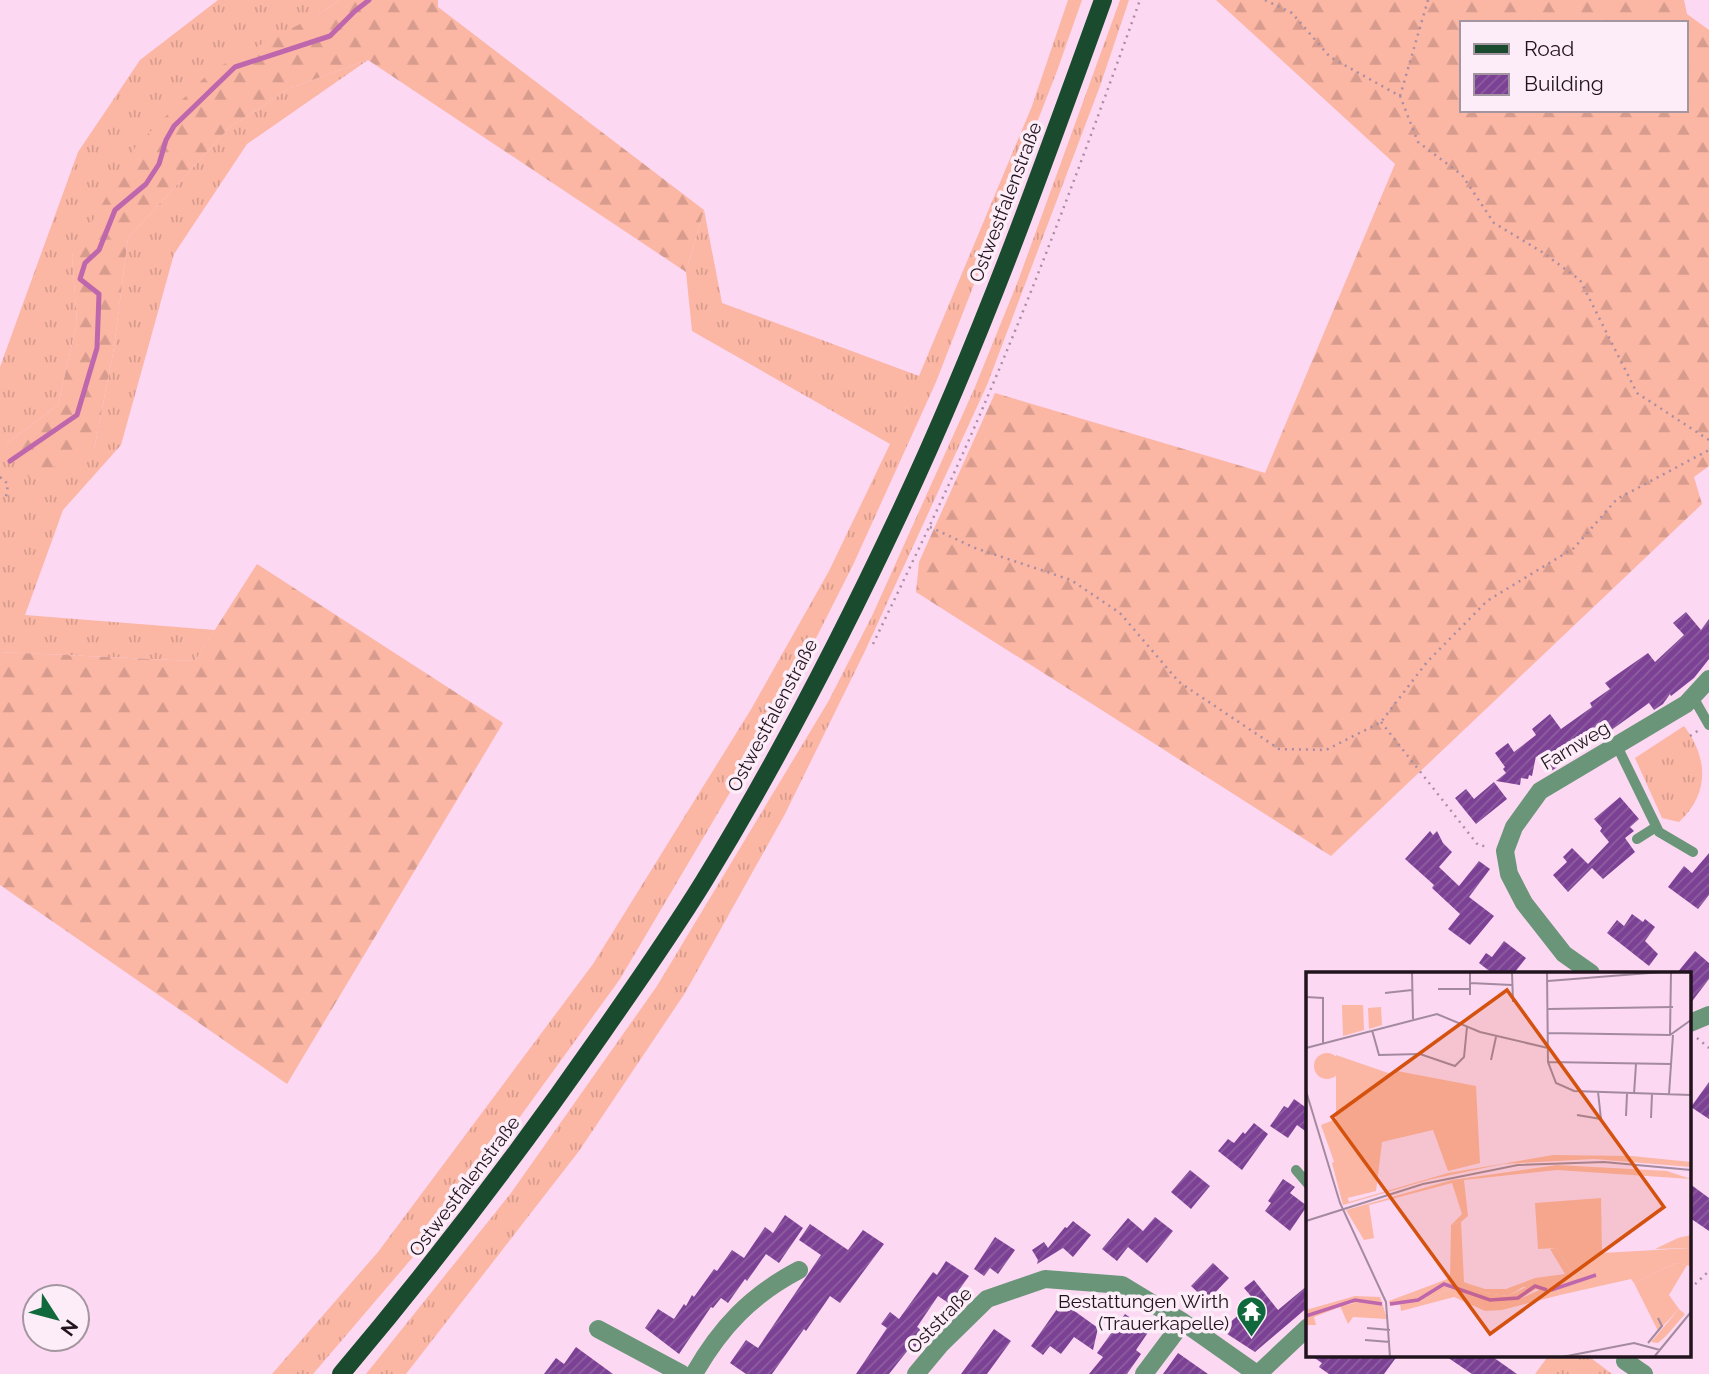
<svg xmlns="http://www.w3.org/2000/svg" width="1709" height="1374" viewBox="0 0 1709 1374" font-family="Raleway,sans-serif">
<defs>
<pattern id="grass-tufts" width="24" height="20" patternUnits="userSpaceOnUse" patternTransform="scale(1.75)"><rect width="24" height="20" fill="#fbb6a4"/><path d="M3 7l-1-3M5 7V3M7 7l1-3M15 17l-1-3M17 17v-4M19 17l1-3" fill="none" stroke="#d79c8d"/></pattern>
<pattern id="forest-firs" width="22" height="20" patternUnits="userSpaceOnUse" patternTransform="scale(1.75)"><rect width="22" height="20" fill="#fbb6a4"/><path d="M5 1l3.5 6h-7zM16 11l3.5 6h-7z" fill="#d79c8d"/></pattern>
<pattern id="building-hatch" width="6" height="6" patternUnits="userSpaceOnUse" patternTransform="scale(1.75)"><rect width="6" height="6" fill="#7c4195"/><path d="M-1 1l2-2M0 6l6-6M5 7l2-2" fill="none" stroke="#8c5f9f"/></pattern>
</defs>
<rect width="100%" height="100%" fill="#fcd8f3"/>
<path fill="url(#grass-tufts)" d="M218 0H340L319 14 72 255 77 322 58 405 6 444 94 450 114 348 128 238 229 128 290 88 368 60 247 144 174 254 121 445 63 510 25 615 215 630 195 661 0 652V367L78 152 140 60Z
M1068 0H1082L1057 71 936 382 853 565 806 658 755 750 620 979 448 1216 313 1374H272L378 1252 593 964 750 711 829 571 890 444 692 331 686 272 704 210 722 303 919 376 1032 106Z
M1120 0H1129L1100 86 987 385 865 651 785 814 685 993 579 1151 406 1374H366L511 1193 657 986 828 702 872 616 975 387 1018 281Z
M1684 726C1709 759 1709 794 1679 822L1662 818 1635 758Z
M1549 1355H1587L1612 1374H1535Z"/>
<path fill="url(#forest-firs)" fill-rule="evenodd" d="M340 0H438V7L704 210 686 272 368 60 290 88 229 128 128 238 114 348 94 450 29 478 6 444 58 405 77 322 72 256 136 146 211 71 319 14Z
M1216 0H1684L1687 14 1709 30V466L1694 477 1702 504 1331 856 916 592 919 562 995 393 1265 473 1395 164ZM1462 23H1686V110H1462Z
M257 564 503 723 287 1084 0 885V652L195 661Z"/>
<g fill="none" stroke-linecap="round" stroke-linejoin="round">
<path stroke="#be67ad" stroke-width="5" d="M10 461 77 415 97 348 99 294 80 279 85 263 99 250 115 210 146 184 159 164 166 140 174 126 235 67 330 36 355 11 369 0"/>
</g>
<path fill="url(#building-hatch)" d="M1686 612 1701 630 1709 619V659L1694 678 1671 696 1670 694 1663 704 1654 710 1649 703 1610 731 1606 725 1556 761 1559 766 1548 773 1536 756 1532 776 1529 775 1528 779 1521 778 1520 785 1496 781 1506 773 1503 769 1505 767 1495 753 1508 743 1514 752 1536 735 1532 729 1550 714 1561 729 1592 707 1590 703 1610 689 1605 683 1648 653 1655 662 1684 635 1673 623Z
M1494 782 1507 799 1476 824 1455 798 1466 789 1474 799Z
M1620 797 1639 819 1630 827 1634 831 1625 838 1635 852 1603 879 1592 868 1568 892 1553 875 1567 862 1563 857 1572 848 1588 864 1609 842 1600 831 1602 828 1594 819Z
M1430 831 1433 835 1437 831 1443 843 1452 852 1439 867 1459 886 1479 861 1490 869 1469 897 1494 916 1470 945 1448 929 1460 914 1432 888 1434 885 1405 859Z
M1709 853V895L1698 909 1668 887 1684 866 1692 873Z
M1632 914 1643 922 1645 919 1655 927 1645 941 1658 954 1649 966 1607 933 1617 920 1624 926Z
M1504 941 1526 958 1514 973H1492L1479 963 1486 953 1492 957Z
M1695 951 1709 963V979L1690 1004V973H1677Z
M1709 1082V1119L1691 1107Z
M1294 1099 1308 1109V1133L1297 1125 1288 1138 1270 1126 1284 1106 1288 1108Z
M1254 1123 1268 1134 1242 1170 1218 1151 1228 1139 1234 1143 1243 1132 1245 1134Z
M1190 1170 1210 1186 1191 1209 1171 1192Z
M1283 1179 1295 1187 1290 1193 1307 1206 1290 1231 1265 1211 1271 1203 1268 1201Z
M1690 1184 1709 1198V1231L1690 1218Z
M785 1215 803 1228 779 1263 766 1254 747 1281 745 1279 728 1303 721 1298 713 1308 711 1307 679 1354 645 1328 658 1309 674 1319 684 1304 686 1306 692 1295 694 1297 714 1269 717 1271 732 1250 744 1258 765 1227 773 1233Z
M1155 1217 1173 1231 1147 1263 1128 1247 1117 1261 1102 1249 1128 1218 1143 1231Z
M1073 1221 1091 1235 1073 1257 1063 1248 1037 1264 1038 1260 1032 1250 1044 1242 1048 1248 1065 1227 1067 1228Z
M810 1224 848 1250 863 1230 884 1244 840 1303 830 1296 806 1331 804 1329 772 1374H746L730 1363 746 1340 758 1348 821 1255 799 1240Z
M995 1237 1015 1250 998 1274 990 1268 984 1276 974 1269Z
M946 1261 969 1276 959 1290 971 1299 964 1306 952 1300 950 1304 938 1296 917 1327 925 1332 915 1347 912 1345 889 1374H856L887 1328 881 1324 890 1312 899 1319 933 1272 937 1275Z
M1213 1263 1229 1278 1207 1301 1191 1286Z
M1254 1280 1278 1310 1308 1285V1307L1255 1352 1221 1330 1255 1301 1244 1288Z
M1062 1302 1098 1328 1093 1350 1074 1337 1061 1354 1050 1346 1043 1355 1031 1346Z
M1125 1314 1149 1331 1136 1350 1141 1354 1127 1374H1089L1103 1357 1097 1353Z
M994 1329 1011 1341 987 1374H961Z
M576 1347 613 1374H544L556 1358 564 1364Z
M1178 1353 1208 1374H1163Z
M1310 1355H1398L1384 1374H1329L1319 1367 1322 1363Z
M1444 1355H1490L1517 1374H1472Z"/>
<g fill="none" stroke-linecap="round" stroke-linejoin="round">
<path stroke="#a98ea3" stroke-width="2.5" stroke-dasharray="2 5" stroke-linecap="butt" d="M1265 0 1292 13 1330 57 1400 96 1418 142 1462 175 1494 223 1542 252 1580 280 1637 393 1709 440
M1400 96 1428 0
M0 477 8 484 6 497
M930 527 975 548 1071 580 1120 613 1179 682 1279 749 1326 750 1381 722 1427 662 1487 601 1574 548 1617 499 1709 450
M873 644C912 563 952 481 987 398 1043 267 1092 134 1140 0
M1381 722 1478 845 1489 847
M1690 736 1699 730
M1697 1038 1709 1048
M1690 1289 1709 1271"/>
<path stroke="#6a9578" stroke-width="10" d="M1693 697 1709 725
M1616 744 1659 832 1693 852
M1637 839 1656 827
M1296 1170 1308 1184"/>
<path stroke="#6a9578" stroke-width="18" d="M1591 973 1564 954 1524 903 1509 874 1505 851 1514 827 1540 791 1686 704 1709 679
M1690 1023 1709 1015
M598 1329 682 1374
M1625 1361 1644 1374
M694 1374C720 1328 751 1295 799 1270
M916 1374 941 1344 987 1299 1045 1279 1122 1285 1183 1322 1257 1374
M1144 1374 1183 1322
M1258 1374 1308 1327"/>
<path stroke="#1a4b2e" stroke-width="18" d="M341 1374C434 1264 520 1151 602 1033 637 983 672 933 704 881 777 762 842 636 901 510 979 344 1041 172 1103 0"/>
</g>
<defs>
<symbol id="temple-pin" viewBox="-11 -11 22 30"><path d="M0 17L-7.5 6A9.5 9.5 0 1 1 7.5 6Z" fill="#10693c" stroke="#fcedf8"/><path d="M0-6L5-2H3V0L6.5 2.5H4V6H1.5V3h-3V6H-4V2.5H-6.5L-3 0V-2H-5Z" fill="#fff"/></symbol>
</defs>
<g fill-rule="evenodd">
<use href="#temple-pin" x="1234" y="1294" width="35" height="47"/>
</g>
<g text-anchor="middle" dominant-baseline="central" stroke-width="7" stroke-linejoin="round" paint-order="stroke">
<g font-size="19" fill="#21141e" stroke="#fcedf8">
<text transform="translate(1005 202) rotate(-69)">Ostwestfalenstraße</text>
<text transform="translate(772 715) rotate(-62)">Ostwestfalenstraße</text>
<text transform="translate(1575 745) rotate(-31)">Farnweg</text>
<text transform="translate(464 1186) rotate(-53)">Ostwestfalenstraße</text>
<text transform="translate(939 1320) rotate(-46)">Oststraße</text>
</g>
<g font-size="19" fill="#21141e" stroke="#fcedf8" text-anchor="end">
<text x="1229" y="1301">Bestattungen Wirth<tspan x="1229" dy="22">(Trauerkapelle)</tspan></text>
</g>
</g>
<g transform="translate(1306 972)">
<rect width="385" height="385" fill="#fcd8f3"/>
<path d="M36 33H57L58 58 37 64ZM8 94a13 13 0 1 1 26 0a13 13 0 1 1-26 0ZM247 183 326 184 385 190V195L288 187 197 192 126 207 37 233 26 191 29 189 43 230 142 201ZM251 193 361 199 385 207 251 198 158 208 162 244 155 250 145 253 156 242 146 211 63 233 68 266 58 268 40 238 146 208ZM385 263V276L349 277 372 266ZM250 276 271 309 251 316 254 323 196 338 179 339 148 325 95 339 94 331 120 328 145 316 209 329 242 314 217 315 202 324 179 321 157 310 179 317H200L229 306 259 302 244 277ZM55 330 77 334 81 347 47 345 42 352 34 334ZM373 337 379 342 360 364 352 371 345 370Z" fill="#fbb6a4"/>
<path d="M30 83 88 103 91 99 170 114 174 191 142 199 127 158 76 170 70 219 41 226 15 153 30 147ZM295 226 296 281 385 276V294L370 291 328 311 325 307 254 323 251 315 271 309 250 276 232 277 229 231ZM155 250 158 310 179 321 202 324 232 309 242 314 240 320 230 317 210 329 190 331 145 316 120 328 84 334 83 329 144 306 145 253ZM49 324 74 325 77 334 44 331 8 345 10 353H0V338Z" fill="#fbb6a4"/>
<path d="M370 291 381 293 363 323 373 337 352 359 328 311Z" fill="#fbb6a4"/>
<path d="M75 35 76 53 63 57 62 36Z" fill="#fbb6a4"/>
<path fill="none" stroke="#be67ad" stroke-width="3.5" d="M245 318 290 303M84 332 112 328 138 312 184 328 212 326 229 314 241 318M0 344 49 328 76 332"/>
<path fill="none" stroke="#a48a9e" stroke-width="2" d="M106 0 107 47M206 0 207 30M241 0 242 90 250 111 268 119 385 123M242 9 356 0M164 11 206 13M132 17H163M79 21 106 18M164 23V0M0 25 17 26V71M242 37 367 35M66 58 73 83 114 82 149 94 158 85 161 55M242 61 364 63 385 48M364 63 365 0M0 76 131 42 174 60 242 76M185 88 190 65M242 90 364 92M0 119 34 231 80 330 84 385M328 122 330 92M363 122 367 63M271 143 295 147 292 120M320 144 321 122M345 146 346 122M0 249 117 212 212 193 298 190 385 198M61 356 84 358M59 368 84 370M342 371 356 354 352 346M256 385 328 371 354 378M348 385 385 340"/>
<path fill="#d4520e" fill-opacity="0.15" stroke="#d4520e" stroke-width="3.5" d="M201 18 358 235 184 362 26 145Z"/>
<rect width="385" height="385" fill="none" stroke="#21141e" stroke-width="3.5"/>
</g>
<rect x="1460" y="21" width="228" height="91" fill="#fcedf8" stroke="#a496a1" stroke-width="2"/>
<rect x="1474" y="44" width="35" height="10" fill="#1a4b2e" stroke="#a496a1" stroke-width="2"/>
<text x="1524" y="56" font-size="21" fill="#21141e">Road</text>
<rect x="1474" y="74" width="35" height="21" fill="url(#building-hatch)" stroke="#a496a1" stroke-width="2"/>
<text x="1524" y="91" font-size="21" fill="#21141e">Building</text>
<g transform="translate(56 1318) rotate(126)"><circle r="33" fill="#fcedf8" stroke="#a496a1" stroke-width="2"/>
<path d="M0-5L12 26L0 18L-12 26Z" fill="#10693c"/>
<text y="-10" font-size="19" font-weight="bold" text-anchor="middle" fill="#21141e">N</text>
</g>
</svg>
